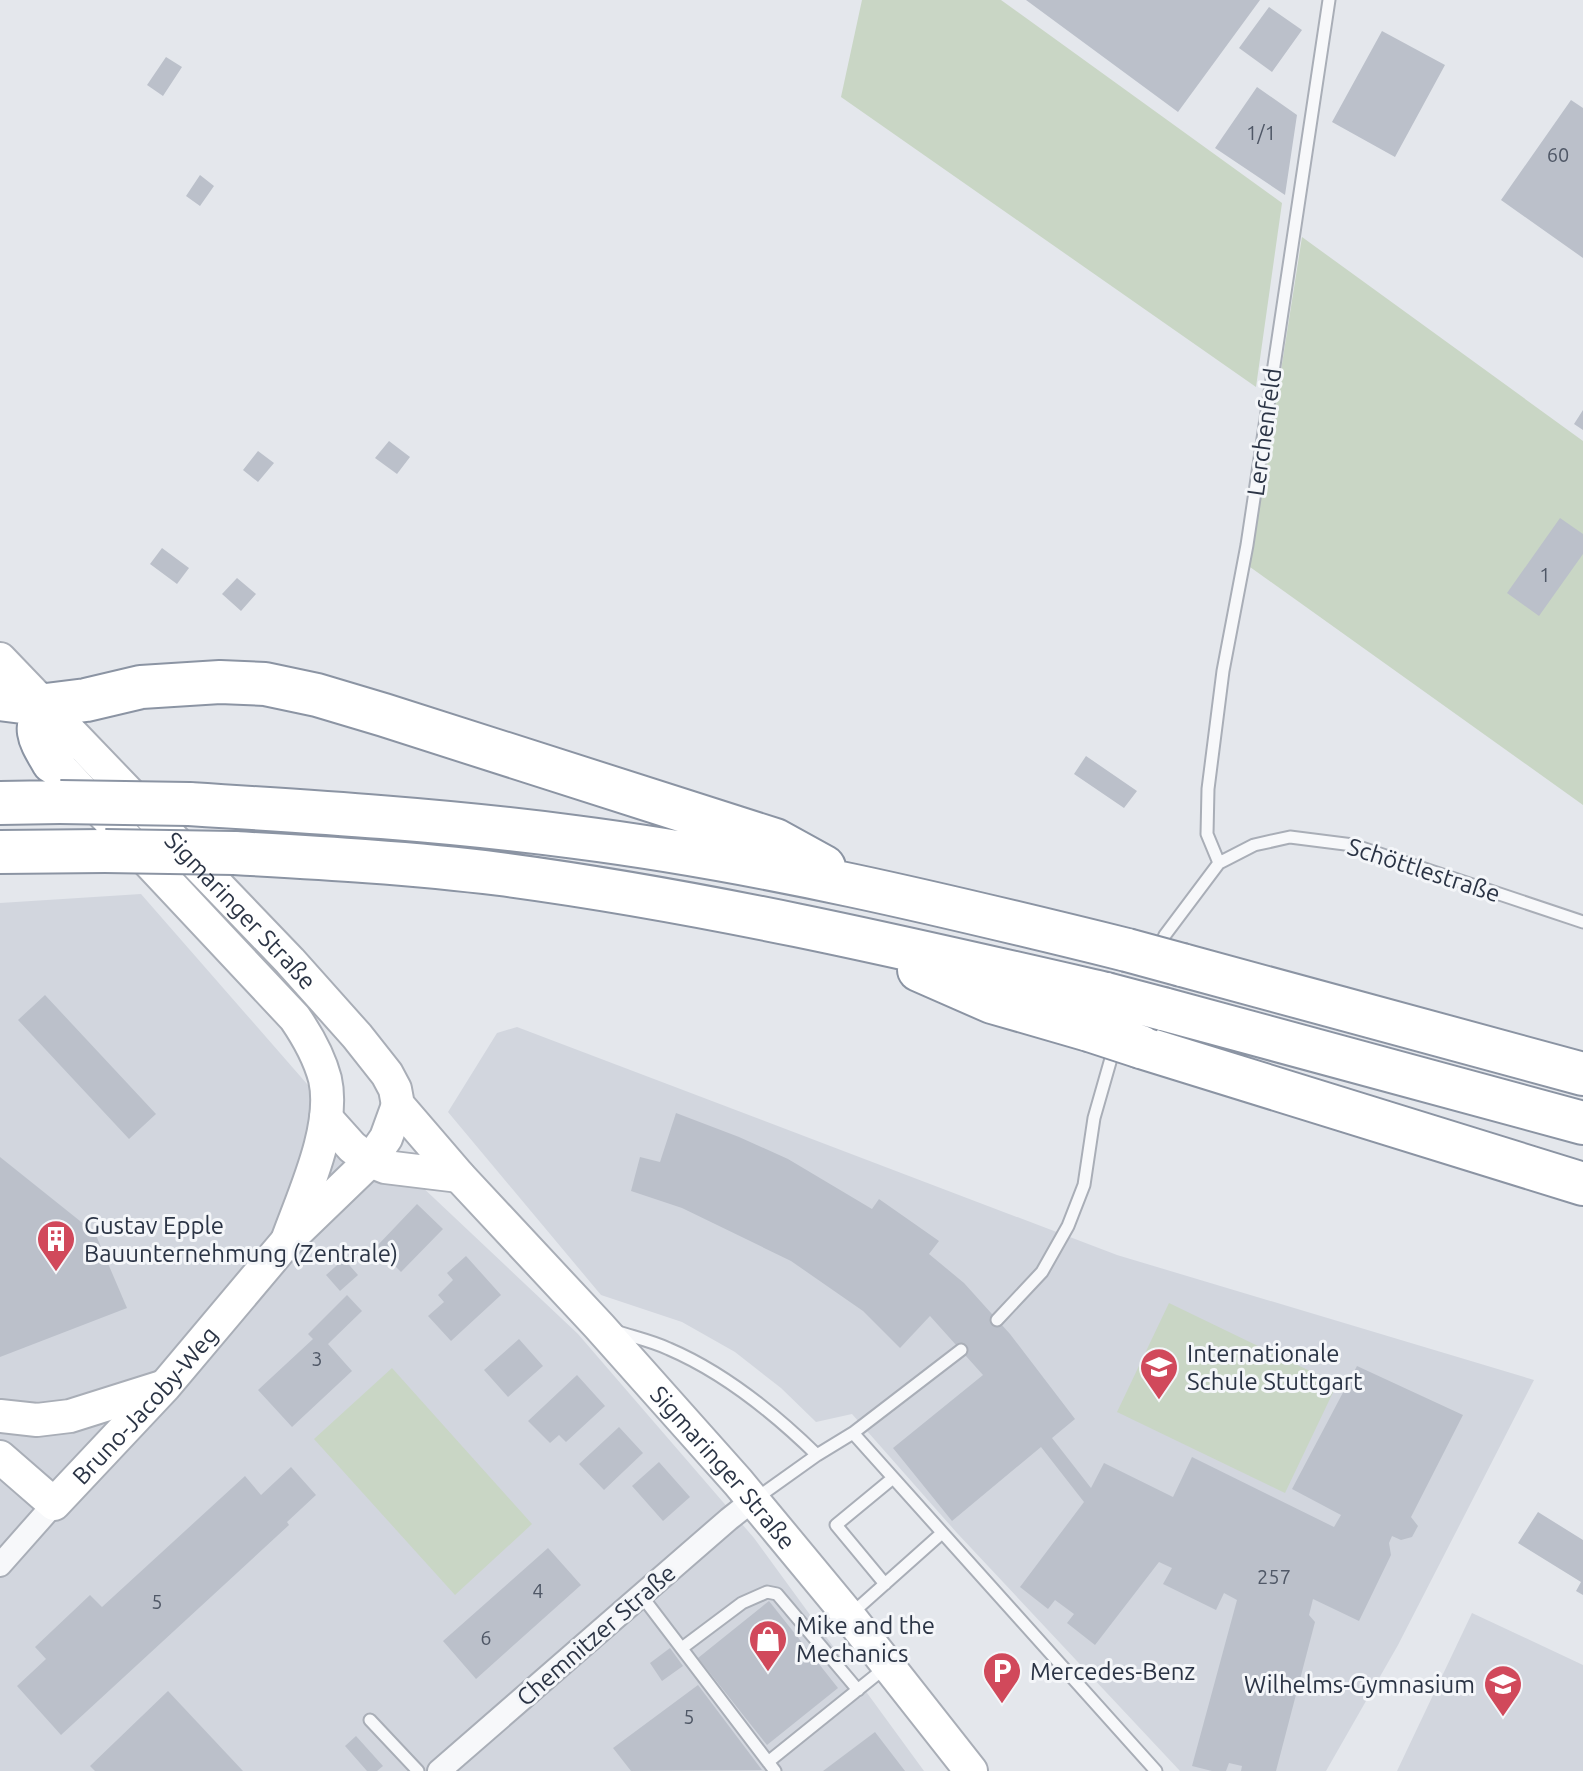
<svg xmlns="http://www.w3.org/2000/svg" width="1583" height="1771" viewBox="0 0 1583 1771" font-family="Ubuntu,sans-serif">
<rect width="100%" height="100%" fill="#e4e7ec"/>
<path fill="#d2d6de" d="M141 894 314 1092 311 1129 401 1167 578 1334 754 1538 924 1771H0V903Z
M517 1027 1117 1255 1534 1380 1398 1645 1326 1771H1180L957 1533 852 1414 816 1422 781 1388 735 1352 682 1322 601 1295 448 1112 497 1033Z
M1472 1613 1583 1665V1771H1397Z"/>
<path fill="#c9d6c5" d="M862 0H1001L1282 203 1256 387 841 97Z
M1302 237 1583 441V805L1250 567Z
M1169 1303 1337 1384 1285 1493 1117 1412Z
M392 1368 532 1524 455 1595 314 1439Z"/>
<path fill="#bbc0ca" d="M1026 0H1260L1178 112Z
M1269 7 1302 30 1272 72 1239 48Z
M1382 31 1445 65 1395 157 1332 122Z
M166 57 182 67 163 96 147 85Z
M1257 87 1297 115 1285 195 1215 148Z
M1571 100 1583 108V258L1501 200Z
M200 175 214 186 200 206 186 196Z
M1583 410V430L1574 424Z
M389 441 410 457 397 474 375 458Z
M258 451 274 463 258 482 243 470Z
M1560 518 1583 534V554L1539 616 1507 593Z
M162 548 189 568 177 584 150 564Z
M237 578 256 594 241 611 222 594Z
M1086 756 1137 791 1124 808 1074 774Z
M45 995 156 1114 129 1139 18 1020Z
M676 1113 739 1137 788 1159 872 1209 879 1199 939 1241 929 1254 964 1283 1010 1334 1075 1419 1052 1438 1091 1488 1104 1463 1173 1497 1192 1457 1334 1527 1341 1515 1292 1489 1357 1366 1463 1415 1411 1517 1418 1526 1412 1537 1401 1540 1392 1536 1389 1543 1391 1555 1359 1621 1313 1599 1309 1615 1315 1622 1276 1771H1241L1242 1766 1229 1763 1226 1771H1212L1192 1766 1237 1600 1224 1593 1216 1610 1163 1584 1172 1568 1159 1562 1095 1645 1067 1623 1074 1614 1055 1600 1048 1609 1020 1587 1084 1502 1041 1447 952 1521 893 1448 983 1375 930 1316 900 1348 863 1311 791 1261 682 1208 631 1191 640 1157 660 1162Z
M0 1157 95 1233 127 1308 0 1357Z
M417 1204 443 1229 401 1272 376 1247Z
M466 1256 501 1295 451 1341 428 1316 444 1302 438 1295 453 1280 447 1273Z
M344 1259 358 1275 340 1291 326 1275Z
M347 1295 362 1311 328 1344 352 1371 292 1427 258 1390 313 1339 308 1334Z
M519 1339 543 1366 508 1397 484 1370Z
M577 1375 605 1406 566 1442 559 1435 550 1443 528 1421Z
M619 1427 643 1453 604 1490 579 1464Z
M659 1462 690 1497 663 1521 632 1486Z
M291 1467 316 1495 287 1522 289 1525 61 1735 17 1686 46 1659 35 1647 90 1595 102 1607 245 1476 261 1495Z
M1538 1512 1583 1540V1595L1576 1591 1581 1582 1518 1543Z
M548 1548 581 1585 476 1679 443 1641Z
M769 1601 838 1688 767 1745 698 1658Z
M670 1648 683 1666 662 1681 650 1663Z
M698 1685 762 1770 631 1771 613 1748Z
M168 1691 243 1771H95L90 1766Z
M875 1732 905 1771H823Z
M356 1736 383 1766 377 1771H367L345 1746Z"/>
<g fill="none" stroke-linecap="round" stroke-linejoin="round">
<defs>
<path id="lane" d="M1219 863 1207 834 1208 789 1223 671 1247 545 1329 0
M1159 949 1165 935 1219 863 1254 845 1290 837 1353 845 1583 922
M997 1320 1042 1272 1068 1226 1084 1185 1094 1118 1114 1048
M615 1331C633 1337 652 1341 669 1349 725 1373 774 1413 817 1455
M853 1433 1156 1771
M754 1500 817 1455 853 1433 961 1350
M885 1584 836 1525 893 1478
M641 1595 775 1771
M850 1615 942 1533
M682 1648 742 1603 767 1592 777 1594 858 1690
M370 1720 418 1771
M768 1762 886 1667"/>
<path id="street" d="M0 1565 54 1504
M439 1771 729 1519 753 1500"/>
<g id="secondary">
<path id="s1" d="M0 659 290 961 357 1036 387 1074 395 1089 398 1105 459 1176 599 1326 738 1482 849 1616 971 1771"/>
<path d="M38 744 295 1018C308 1037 319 1056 325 1079 336 1127 303 1196 287 1241"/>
<path d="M326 1118 352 1147 370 1161 385 1167 459 1176"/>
<path d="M0 1416 37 1420 70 1416 162 1387"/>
<path id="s2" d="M0 1457 54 1504 165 1386 287 1241 370 1161 386 1138 398 1105"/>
</g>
<path id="highway" d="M0 699 46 705 86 700 141 687 220 682 265 684 317 695 384 715 775 840 824 867
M46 705C32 730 40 739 53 762
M0 803 60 802
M189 804C318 812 447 820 575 837 762 861 945 905 1127 950
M0 852 105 851
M234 853C323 858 412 863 500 874 704 901 906 948 1106 994
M1182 965 1583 1074
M919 970 992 1002 1089 1030
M1163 1009 1583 1123
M1141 1047 1583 1184"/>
</defs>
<use href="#lane" stroke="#a9aeb7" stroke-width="15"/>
<use href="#street" stroke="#a9aeb7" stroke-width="26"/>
<use href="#secondary" stroke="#a9aeb7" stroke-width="36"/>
<use href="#highway" stroke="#8b94a3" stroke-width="46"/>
<use href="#lane" stroke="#f7f8fa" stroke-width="11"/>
<use href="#street" stroke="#f7f8fa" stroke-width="22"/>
<use href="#secondary" stroke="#fff" stroke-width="32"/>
<use href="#highway" stroke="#fff" stroke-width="42"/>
<defs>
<path id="highway-bridge" d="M60 802 189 804
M105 851 234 853
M1127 950 1182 965
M1106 994 1163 1009
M1089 1030 1141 1047"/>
</defs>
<use href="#highway-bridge" stroke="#8b94a3" stroke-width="46" stroke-linecap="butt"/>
<use href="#highway-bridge" stroke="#fff" stroke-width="42"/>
</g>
<defs>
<symbol id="building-pin" viewBox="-11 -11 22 30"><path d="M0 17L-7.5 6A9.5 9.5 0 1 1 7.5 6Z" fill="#d1495b" stroke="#f4f6f9"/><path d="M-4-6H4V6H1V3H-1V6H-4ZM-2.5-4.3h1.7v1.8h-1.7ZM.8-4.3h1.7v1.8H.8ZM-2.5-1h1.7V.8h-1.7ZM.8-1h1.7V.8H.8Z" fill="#fff"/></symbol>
<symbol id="school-pin" viewBox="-11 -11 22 30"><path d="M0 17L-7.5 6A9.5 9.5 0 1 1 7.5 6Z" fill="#d1495b" stroke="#f4f6f9"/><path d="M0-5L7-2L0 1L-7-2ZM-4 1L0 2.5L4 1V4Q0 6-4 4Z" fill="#fff"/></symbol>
<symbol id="shop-pin" viewBox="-11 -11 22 30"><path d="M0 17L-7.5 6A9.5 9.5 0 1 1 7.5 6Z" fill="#d1495b" stroke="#f4f6f9"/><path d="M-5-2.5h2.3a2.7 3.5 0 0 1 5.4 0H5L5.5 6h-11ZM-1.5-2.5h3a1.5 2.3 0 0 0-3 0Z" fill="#fff"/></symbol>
<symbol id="parking-pin" viewBox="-11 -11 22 30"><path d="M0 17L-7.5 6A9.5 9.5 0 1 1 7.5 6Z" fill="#d1495b" stroke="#f4f6f9"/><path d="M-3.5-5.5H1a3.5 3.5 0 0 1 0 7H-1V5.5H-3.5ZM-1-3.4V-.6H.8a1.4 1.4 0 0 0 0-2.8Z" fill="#fff"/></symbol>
</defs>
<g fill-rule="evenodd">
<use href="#building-pin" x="34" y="1217" width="44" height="60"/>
<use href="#school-pin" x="1137" y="1345" width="44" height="60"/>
<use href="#shop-pin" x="746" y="1617" width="44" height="60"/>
<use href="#parking-pin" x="980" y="1649" width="44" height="60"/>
<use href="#school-pin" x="1481" y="1662" width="44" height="60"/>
</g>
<g text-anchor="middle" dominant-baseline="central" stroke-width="6" stroke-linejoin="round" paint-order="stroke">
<g font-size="20" fill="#4f5766">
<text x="1261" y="132">1/1</text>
<text x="1558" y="154">60</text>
<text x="1545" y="574">1</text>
<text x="317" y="1358">3</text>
<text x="1274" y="1576">257</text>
<text x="538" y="1590">4</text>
<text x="157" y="1601">5</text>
<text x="486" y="1637">6</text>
<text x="689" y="1716">5</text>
</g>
<g font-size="24" fill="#2b3445" stroke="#f4f6f9">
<text transform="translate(1264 432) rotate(-82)">Lerchenfeld</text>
<text transform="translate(1424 870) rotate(18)">Schöttlestraße</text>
<text stroke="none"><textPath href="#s1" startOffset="348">Sigmaringer Straße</textPath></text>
<text stroke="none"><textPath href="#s2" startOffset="206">Bruno-Jacoby-Weg</textPath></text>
<text stroke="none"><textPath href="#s1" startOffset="1088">Sigmaringer Straße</textPath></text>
<text transform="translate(596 1635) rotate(-41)">Chemnitzer Straße</text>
</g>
<g font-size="24" fill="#2b3445" stroke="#f4f6f9" text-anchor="start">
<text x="84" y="1225">Gustav Epple<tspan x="84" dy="28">Bauunternehmung (Zentrale)</tspan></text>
<text x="1187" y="1353">Internationale<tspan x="1187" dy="28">Schule Stuttgart</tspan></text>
<text x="796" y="1625">Mike and the<tspan x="796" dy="28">Mechanics</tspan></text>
<text x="1030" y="1671">Mercedes-Benz</text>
<text x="1475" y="1684" text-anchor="end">Wilhelms-Gymnasium</text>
</g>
</g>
</svg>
